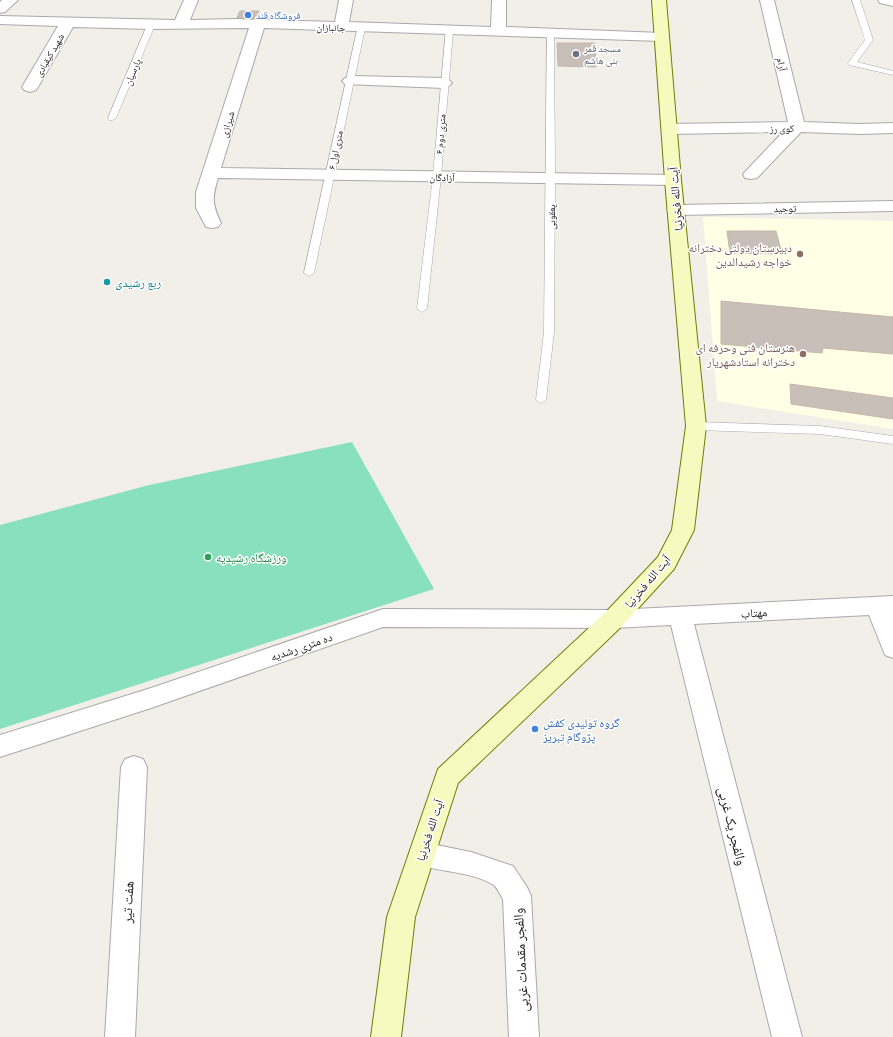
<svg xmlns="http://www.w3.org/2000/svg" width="893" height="1037" viewBox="0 0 893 1037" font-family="Barlow,'Noto Naskh Arabic',sans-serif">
<rect width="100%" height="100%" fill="#f2efe9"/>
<path fill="#ffffe5" d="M703 217 893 221V429L717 401Z"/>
<path fill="#88e0be" d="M352 442 434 589 0 729V525L149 485Z"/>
<path fill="#c7bfb8" stroke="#c4b6ab" d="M240 11H259L256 20H236Z
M557 43H595L596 67 558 66Z
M727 231H776L782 254 730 253Z
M721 301 893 317V354L823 348 822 353 721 344Z
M790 384 893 398V419L791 404Z"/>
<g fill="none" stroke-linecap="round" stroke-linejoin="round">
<defs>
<path id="lane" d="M852 0H860L873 40 857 62 893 71V75L849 65 848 63 865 40Z
M148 23H154L155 25 116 118 112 120H109L108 118Z
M358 26H364L365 28 314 273 309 276 304 273Z
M446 29H452L453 31 441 176 427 309 422 312 417 309 433 176Z
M547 32H550L554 34 555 178 554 332 546 400 541 403 536 400 544 332Z
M696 422 820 426 893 436V444L820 434 696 430 692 429 691 426 692 423Z"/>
<path id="street" d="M2 0H18L5 12 0 13V2Z
M184 0H198L190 20 235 19 335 22 339 0H353L349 22 491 27 492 0H506V27L662 33 667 34 669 37 667 40 662 41 264 28 221 168 673 175 679 176 681 180 679 184 673 185 218 178C212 198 212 204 221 223L218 227 212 228 206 227 196 208V192L249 28 151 29 73 27 38 87 36 90 30 92 24 90 22 87 58 26 0 24V16L175 20Z
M760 0H774L804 122 860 124 893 123V133L860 134 801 132 757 178 751 179 745 178 743 174 783 132 670 134 664 132 662 129 664 126 670 124 788 122Z
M878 0H893V6L880 3Z
M350 76 444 78 449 80 452 83 449 86 444 88 345 84 342 81 345 78Z
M893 201V211L676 215 670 214 667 210 670 206 676 205Z
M893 596V658L885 655 869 615 694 624 802 1037H772L671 625 614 628 383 627 151 708 0 757V735L151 688 383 609 614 610Z
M134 756 143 759 147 767 135 1037H105L121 767 125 759Z
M422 842 471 852 513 866 527 887 531 896 539 1037H509L503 899C500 895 497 886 492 884 470 871 437 872 412 863L409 854 412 845Z"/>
<path id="secondary" d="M652 0H666L681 180 706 426 694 530 674 569 622 626 458 783 415 917 401 1037H371L387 917 438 769 606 612 658 557 672 530 686 426 665 180Z"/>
</defs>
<use href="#lane" stroke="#a9a9a9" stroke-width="1"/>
<use href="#street" stroke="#a9a9a9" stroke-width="2"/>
<use href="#secondary" stroke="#707d05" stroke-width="2"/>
<use href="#lane" fill="#fff" fill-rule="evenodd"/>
<use href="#street" fill="#fff" fill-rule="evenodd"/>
<use href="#secondary" fill="#f7fabf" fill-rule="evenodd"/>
</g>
<g fill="#3f7fe0" stroke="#fff" stroke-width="1.5">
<circle cx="248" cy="15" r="4"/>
<circle cx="535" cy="729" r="4"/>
</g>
<circle fill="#6b7280" stroke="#fff" stroke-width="1.5" cx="576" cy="54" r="4"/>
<g fill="#8d6e63" stroke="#fff" stroke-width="1.5">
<circle cx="800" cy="254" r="4"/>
<circle cx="803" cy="354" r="4"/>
</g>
<circle fill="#0f9aa8" stroke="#fff" stroke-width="1.5" cx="107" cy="282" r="4"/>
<circle fill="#2e9e5b" stroke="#fff" stroke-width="1.5" cx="208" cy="557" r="4"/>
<g text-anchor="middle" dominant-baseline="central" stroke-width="3" stroke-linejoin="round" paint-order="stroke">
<g font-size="10" fill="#366cbe" stroke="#fff" text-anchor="start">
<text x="256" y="15">فروشگاه قند</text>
</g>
<g font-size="10" fill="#222" stroke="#fff">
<text transform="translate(331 27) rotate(2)">جانبازان</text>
<text transform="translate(49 55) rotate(-60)">شهید کیقبادی</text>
<text transform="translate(782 64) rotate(77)">آرام</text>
<text transform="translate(132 72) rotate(-67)">پارسیان</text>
<text transform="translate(227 124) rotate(-73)">شیرازی</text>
<text transform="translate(782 128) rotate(-1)">کوی رز</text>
<text transform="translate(440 134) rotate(-85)">۶ متری دوم</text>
<text transform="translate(335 150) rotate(-78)">۶ متری اول</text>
<text transform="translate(442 177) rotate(1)">آزادگان</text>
<text transform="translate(785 208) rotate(-1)">توحید</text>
<text transform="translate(551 217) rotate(-89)">یعقوبی</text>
</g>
<g font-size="10" fill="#5b616d" stroke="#fff" text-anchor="start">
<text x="584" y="48">مسجد قمر<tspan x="584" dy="12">بنی هاشم</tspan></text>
</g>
<g font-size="12" fill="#222" stroke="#fff">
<text transform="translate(675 199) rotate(-95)">آیت الله فخرنیا</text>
<text transform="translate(647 581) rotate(-50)">آیت الله فخرنیا</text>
<text transform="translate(754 612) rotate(-3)">مهتاب</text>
<text transform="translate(301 646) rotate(-19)">ده متری رشدیه</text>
<text transform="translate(429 830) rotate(-72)">آیت الله فخرنیا</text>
</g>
<g font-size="12" fill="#785e54" stroke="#fff" text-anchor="end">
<text x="792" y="247">دبیرستان دولتی دخترانه<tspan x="792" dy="14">خواجه رشیدالدین</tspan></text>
<text x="795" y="347">هنرستان فنی وحرفه ای<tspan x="795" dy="14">دخترانه استادشهریار</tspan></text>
</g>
<g font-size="12" fill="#0d838f" stroke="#fff" text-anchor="start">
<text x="115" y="282">ربع رشیدی</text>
</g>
<g font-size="12" fill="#27864d" stroke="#fff" text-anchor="start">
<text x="216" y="557">ورزشگاه رشیدیه</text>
</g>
<g font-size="12" fill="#366cbe" stroke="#fff" text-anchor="start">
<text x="543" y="722">گروه تولیدی کفش<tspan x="543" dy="14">پژوگام تبریز</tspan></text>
</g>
<g font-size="14" fill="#222" stroke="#fff">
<text transform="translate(733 826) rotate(76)">والفجر یک غربی</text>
<text transform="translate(127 902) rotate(-87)">هفت تیر</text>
<text transform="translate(520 960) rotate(-93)">والفجر مقدمات غربی</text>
</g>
</g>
</svg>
